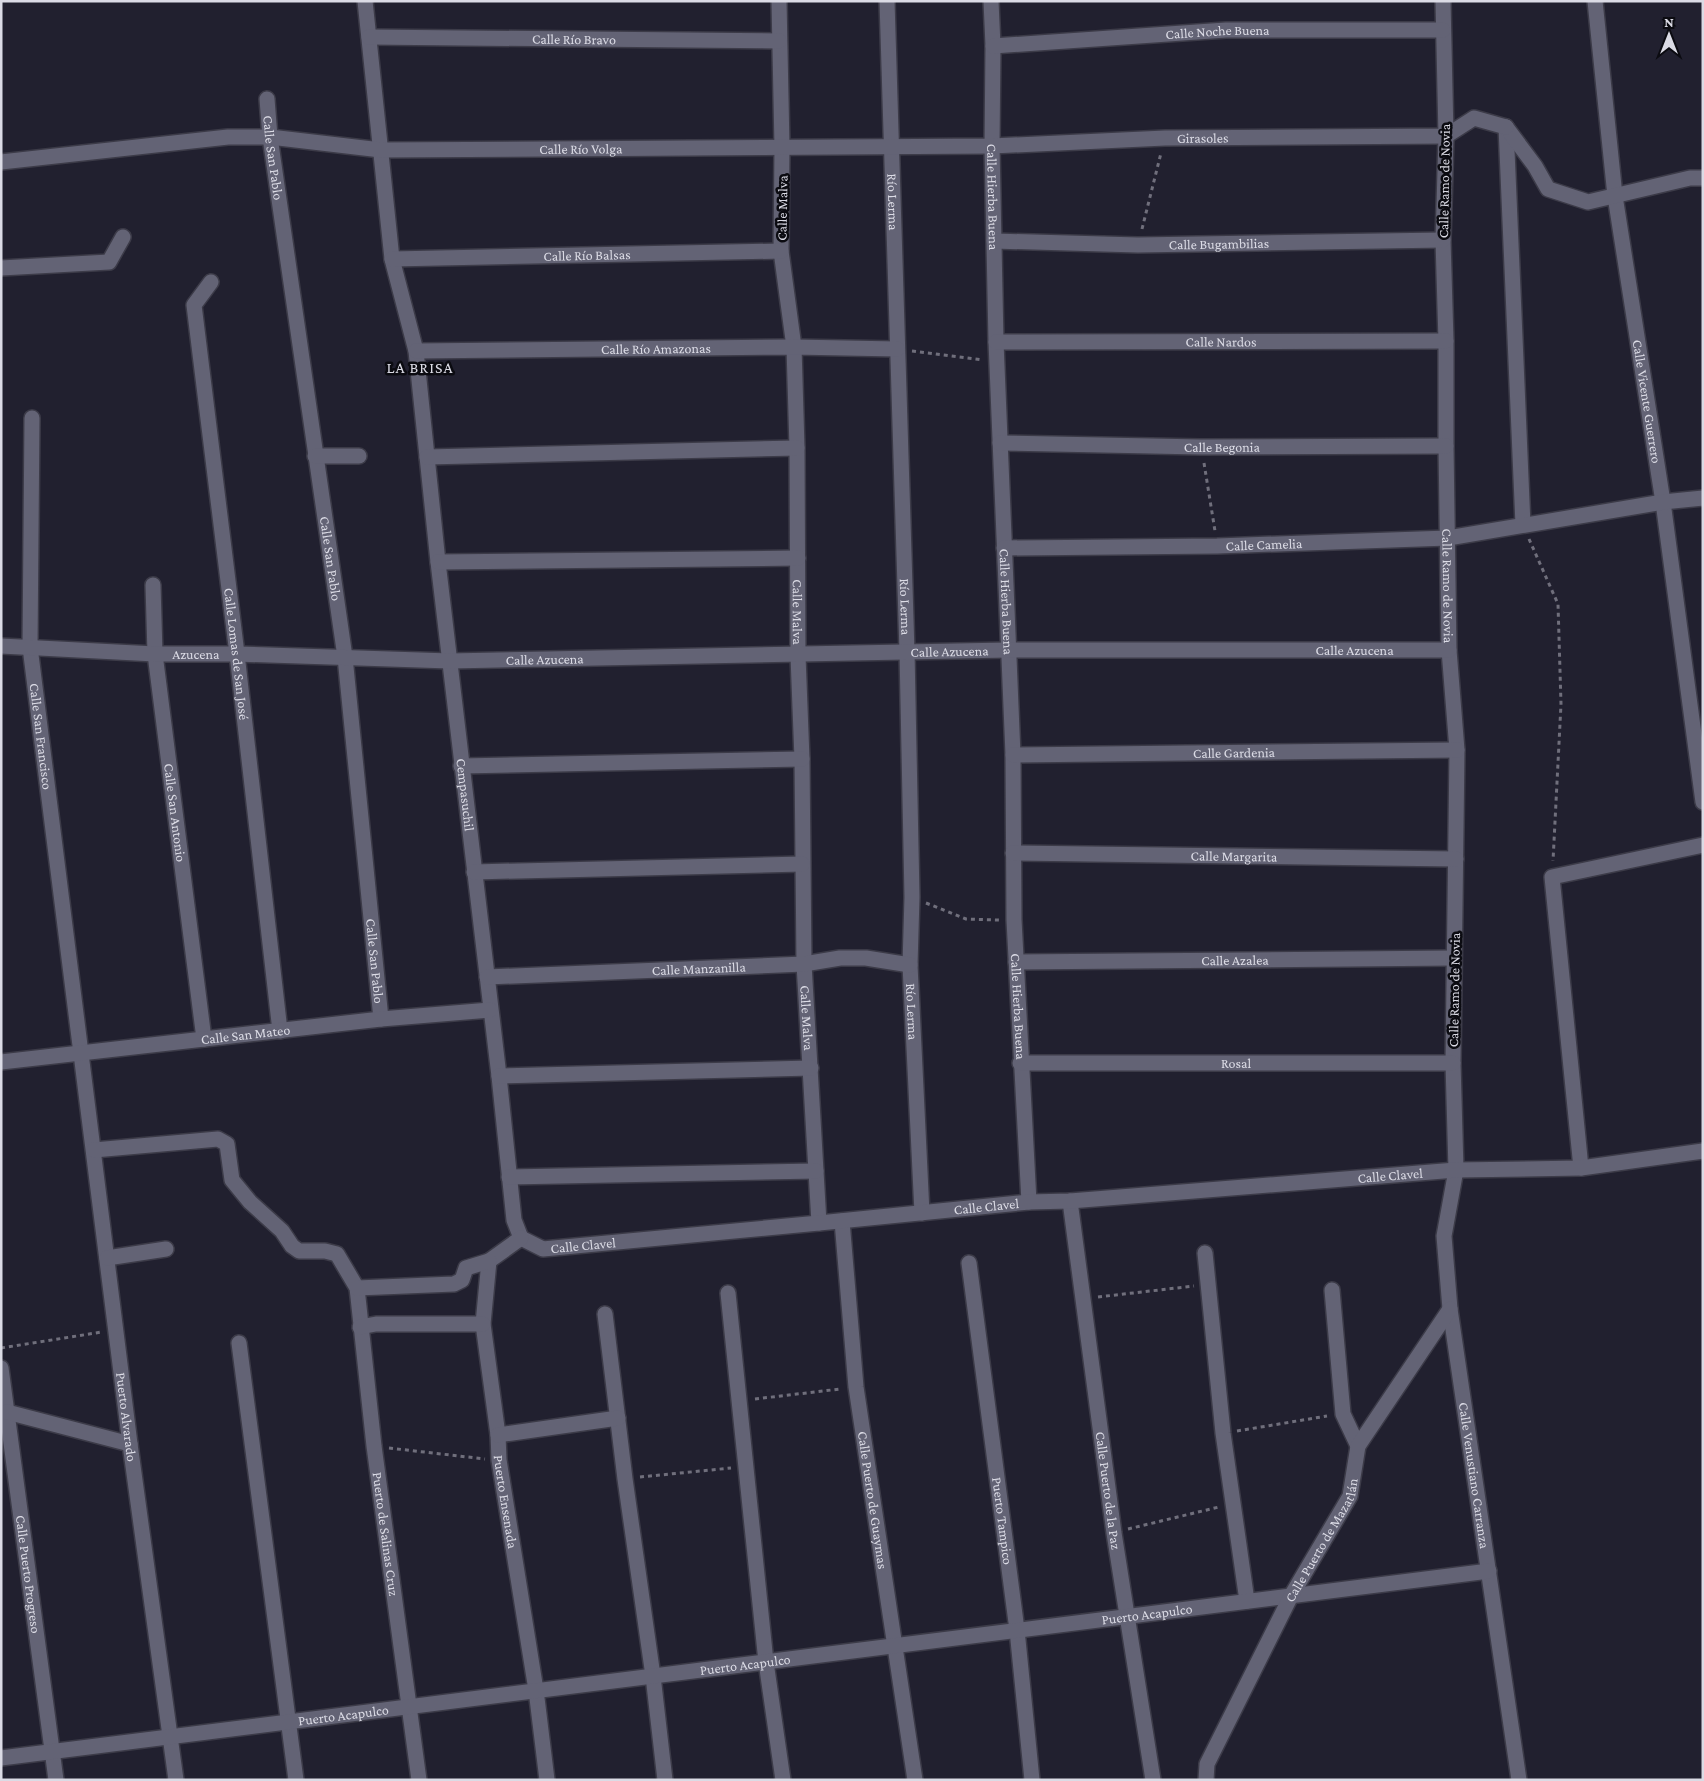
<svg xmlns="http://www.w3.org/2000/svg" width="1704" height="1781" viewBox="0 0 1704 1781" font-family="'Crimson Pro',serif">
<rect width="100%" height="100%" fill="#21202f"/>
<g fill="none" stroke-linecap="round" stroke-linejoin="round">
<defs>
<g id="street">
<path id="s1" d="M365 1 392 259 416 351 438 562 499 1076 514 1220 521 1238"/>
<path id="s2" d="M779 1 782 147 781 251 794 347 797 448 798 656 802 759 804 964 819 1223"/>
<path id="s3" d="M887 1 907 652 912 897 910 965 922 1213"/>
<path id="s4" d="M991 1 993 46 992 146 996 342 1013 755 1014 920 1029 1202"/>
<path id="s5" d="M1443 1 1446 136 1443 240 1446 341V446L1449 650 1457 750 1453 1063 1456 1170 1444 1236 1450 1309 1519 1780"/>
<path id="s6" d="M1595 1 1615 196 1663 502 1703 802"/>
<path id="s7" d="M369 37 779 41"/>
<path id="s8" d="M993 46 1226 30H1443"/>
<path id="s9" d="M267 99 270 137 345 657 381 1019"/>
<path d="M1506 127 1523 525"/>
<path d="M1506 127 1535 166 1548 189 1588 202 1690 178H1703"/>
<path id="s10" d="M1 162 228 137H270L381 150 992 146 1165 138 1446 136 1474 118 1506 127"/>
<path id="s11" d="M994 241 1138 245 1443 240"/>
<path id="s12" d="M392 259 781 251"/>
<path d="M1 268 109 262 123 237"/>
<path id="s13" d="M211 282 194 305 237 654 280 1031"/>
<path id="s14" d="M996 342 1446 341"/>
<path id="s15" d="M416 351 794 347 897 349"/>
<path id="s16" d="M32 418 30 647 130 1444 176 1780"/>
<path id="s17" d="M1000 443 1201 447 1446 446"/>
<path d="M315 456H359"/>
<path d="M427 457 797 448"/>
<path id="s18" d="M1004 548 1217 546 1448 538 1663 502 1703 498"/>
<path d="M438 562 798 558"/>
<path id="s19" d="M153 585 155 654 204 1039"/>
<path id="s20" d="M1 646 155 654H237L450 661 1008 650H1449"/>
<path id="s21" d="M1013 755 1457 750"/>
<path d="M461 766 802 759"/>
<path id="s22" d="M1013 853 1456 859"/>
<path d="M474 872 802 864"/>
<path id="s23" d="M1016 962 1454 958"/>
<path id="s24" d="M487 977 804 964 840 958H866L910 965"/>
<path id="s25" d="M1 1062 381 1019 490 1010"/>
<path id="s26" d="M1020 1063H1453"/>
<path d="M499 1076 811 1068"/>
<path id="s27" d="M94 1150 218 1139 227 1144 232 1180 250 1202 282 1231 292 1246 299 1251H325L337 1254 357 1288 374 1446 419 1780"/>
<path d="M1581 1168 1552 877 1703 845"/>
<path d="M509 1177 816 1171"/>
<path id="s28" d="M1070 1201 1114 1533 1153 1780"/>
<path id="s29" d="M842 1221 856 1387 915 1780"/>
<path id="s30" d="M521 1238 543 1249 819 1223 1029 1202 1070 1201 1456 1170 1581 1168 1703 1151"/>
<path id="s31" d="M521 1238 489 1261 483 1324 498 1435 499 1460 536 1690 547 1780"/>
<path d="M1205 1253 1223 1433 1247 1601"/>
<path d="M107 1258 166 1249"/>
<path id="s32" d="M969 1263 1017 1630 1032 1780"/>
<path d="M357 1288 454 1284 462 1280 466 1268 489 1261"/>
<path d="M1332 1290 1343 1414 1358 1446"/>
<path d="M728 1293 766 1662 783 1780"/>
<path d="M605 1314 625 1479 653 1676 665 1780"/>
<path d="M360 1327 376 1324H483"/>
<path d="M239 1343 296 1780"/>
<path id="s33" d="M1 1368 56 1780"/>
<path d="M7 1412 130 1444"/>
<path d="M498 1435 618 1418"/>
<path id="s34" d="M1 1758 1489 1571"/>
<path id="s35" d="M1206 1780 1207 1764 1291 1596 1350 1496 1358 1446 1450 1309"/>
</g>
</defs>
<use href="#street" stroke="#3c3b48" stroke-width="18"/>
<path stroke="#706f7c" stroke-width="3" stroke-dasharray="4 4" stroke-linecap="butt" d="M1142 229 1161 153
M912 351 983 360
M1204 463 1215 531
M1529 539 1558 604 1561 704 1553 861
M926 903 966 919 999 920
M1098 1297 1194 1286
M1 1348 102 1332
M755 1399 840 1389
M1237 1431 1327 1416
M389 1448 485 1459
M640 1477 731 1468
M1128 1529 1219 1507"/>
<use href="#street" stroke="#636375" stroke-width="15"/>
</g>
<g text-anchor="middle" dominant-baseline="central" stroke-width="5" stroke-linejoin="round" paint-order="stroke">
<g font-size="14" fill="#dbdbe5" stroke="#0b0b11">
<text stroke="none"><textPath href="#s8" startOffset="225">Calle Noche Buena</textPath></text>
<text stroke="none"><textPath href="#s7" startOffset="205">Calle Río Bravo</textPath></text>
<text stroke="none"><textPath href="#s10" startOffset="1204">Girasoles</textPath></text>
<text stroke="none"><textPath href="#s10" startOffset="582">Calle Río Volga</textPath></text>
<text stroke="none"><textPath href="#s9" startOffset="59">Calle San Pablo</textPath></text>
<text transform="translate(1444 181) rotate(-89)">Calle Ramo de Novia</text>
<text stroke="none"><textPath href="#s4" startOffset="196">Calle Hierba Buena</textPath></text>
<text stroke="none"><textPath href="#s3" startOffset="201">Río Lerma</textPath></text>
<text transform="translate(782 208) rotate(-89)">Calle Malva</text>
<text stroke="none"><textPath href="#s11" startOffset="225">Calle Bugambilias</textPath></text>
<text stroke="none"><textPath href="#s12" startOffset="195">Calle Río Balsas</textPath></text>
<text stroke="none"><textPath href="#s14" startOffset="225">Calle Nardos</textPath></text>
<text stroke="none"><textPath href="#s15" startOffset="240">Calle Río Amazonas</textPath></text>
<text stroke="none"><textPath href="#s6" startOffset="404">Calle Vicente Guerrero</textPath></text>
<text stroke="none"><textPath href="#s17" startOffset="222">Calle Begonia</textPath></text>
<text stroke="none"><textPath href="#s18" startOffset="260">Calle Camelia</textPath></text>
<text stroke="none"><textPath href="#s9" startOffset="464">Calle San Pablo</textPath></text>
<text stroke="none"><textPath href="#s5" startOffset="585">Calle Ramo de Novia</textPath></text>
<text stroke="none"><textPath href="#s4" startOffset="601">Calle Hierba Buena</textPath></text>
<text stroke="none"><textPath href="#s3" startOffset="606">Río Lerma</textPath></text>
<text stroke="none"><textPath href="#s2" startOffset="612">Calle Malva</textPath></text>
<text stroke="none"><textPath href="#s20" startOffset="1354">Calle Azucena</textPath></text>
<text stroke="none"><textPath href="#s20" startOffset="949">Calle Azucena</textPath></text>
<text stroke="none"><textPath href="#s13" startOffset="380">Calle Lomas de San José</textPath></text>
<text stroke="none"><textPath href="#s20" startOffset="195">Azucena</textPath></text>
<text stroke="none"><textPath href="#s20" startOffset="544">Calle Azucena</textPath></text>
<text stroke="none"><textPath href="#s16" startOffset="319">Calle San Francisco</textPath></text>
<text stroke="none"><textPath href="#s21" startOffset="221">Calle Gardenia</textPath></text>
<text stroke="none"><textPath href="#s1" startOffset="801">Cempasuchil</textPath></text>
<text stroke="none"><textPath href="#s19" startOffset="229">Calle San Antonio</textPath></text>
<text stroke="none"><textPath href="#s22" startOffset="221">Calle Margarita</textPath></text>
<text stroke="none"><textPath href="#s23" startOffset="219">Calle Azalea</textPath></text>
<text stroke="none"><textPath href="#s9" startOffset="869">Calle San Pablo</textPath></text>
<text stroke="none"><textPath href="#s24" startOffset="212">Calle Manzanilla</textPath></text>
<text transform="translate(1454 990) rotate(-89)">Calle Ramo de Novia</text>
<text stroke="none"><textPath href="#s4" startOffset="1006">Calle Hierba Buena</textPath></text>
<text stroke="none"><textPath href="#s3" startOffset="1011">Río Lerma</textPath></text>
<text stroke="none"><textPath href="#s2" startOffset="1018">Calle Malva</textPath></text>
<text stroke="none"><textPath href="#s25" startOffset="246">Calle San Mateo</textPath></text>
<text stroke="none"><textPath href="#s26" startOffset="216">Rosal</textPath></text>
<text stroke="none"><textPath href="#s30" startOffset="875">Calle Clavel</textPath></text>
<text stroke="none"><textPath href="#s30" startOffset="470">Calle Clavel</textPath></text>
<text stroke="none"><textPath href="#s30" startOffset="65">Calle Clavel</textPath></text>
<text stroke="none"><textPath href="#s16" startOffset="1005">Puerto Alvarado</textPath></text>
<text stroke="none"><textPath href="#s5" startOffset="1478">Calle Venustiano Carranza</textPath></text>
<text stroke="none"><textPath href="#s28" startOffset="292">Calle Puerto de la Paz</textPath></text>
<text stroke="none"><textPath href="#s29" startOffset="281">Calle Puerto de Guaymas</textPath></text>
<text stroke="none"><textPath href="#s31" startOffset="282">Puerto Ensenada</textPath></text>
<text stroke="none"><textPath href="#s32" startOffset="260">Puerto Tampico</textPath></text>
<text stroke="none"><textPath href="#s27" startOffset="595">Puerto de Salinas Cruz</textPath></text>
<text stroke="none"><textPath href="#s35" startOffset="268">Calle Puerto de Mazatlán</textPath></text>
<text stroke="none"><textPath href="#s33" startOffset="208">Calle Puerto Progreso</textPath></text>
<text stroke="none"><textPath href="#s34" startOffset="1155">Puerto Acapulco</textPath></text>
<text stroke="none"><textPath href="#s34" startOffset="750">Puerto Acapulco</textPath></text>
<text stroke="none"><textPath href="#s34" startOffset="345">Puerto Acapulco</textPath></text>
</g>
<g font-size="16" letter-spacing="1" fill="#dbdbe5" stroke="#0b0b11">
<text x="420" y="367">LA BRISA</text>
</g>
</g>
<rect width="1704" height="1781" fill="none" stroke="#dbdbe5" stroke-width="5"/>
<g transform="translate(1669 35)" stroke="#0b0b11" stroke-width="4" paint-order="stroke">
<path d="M0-4L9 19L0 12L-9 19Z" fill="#dbdbe5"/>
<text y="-8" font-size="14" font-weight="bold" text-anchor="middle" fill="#dbdbe5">N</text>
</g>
</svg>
